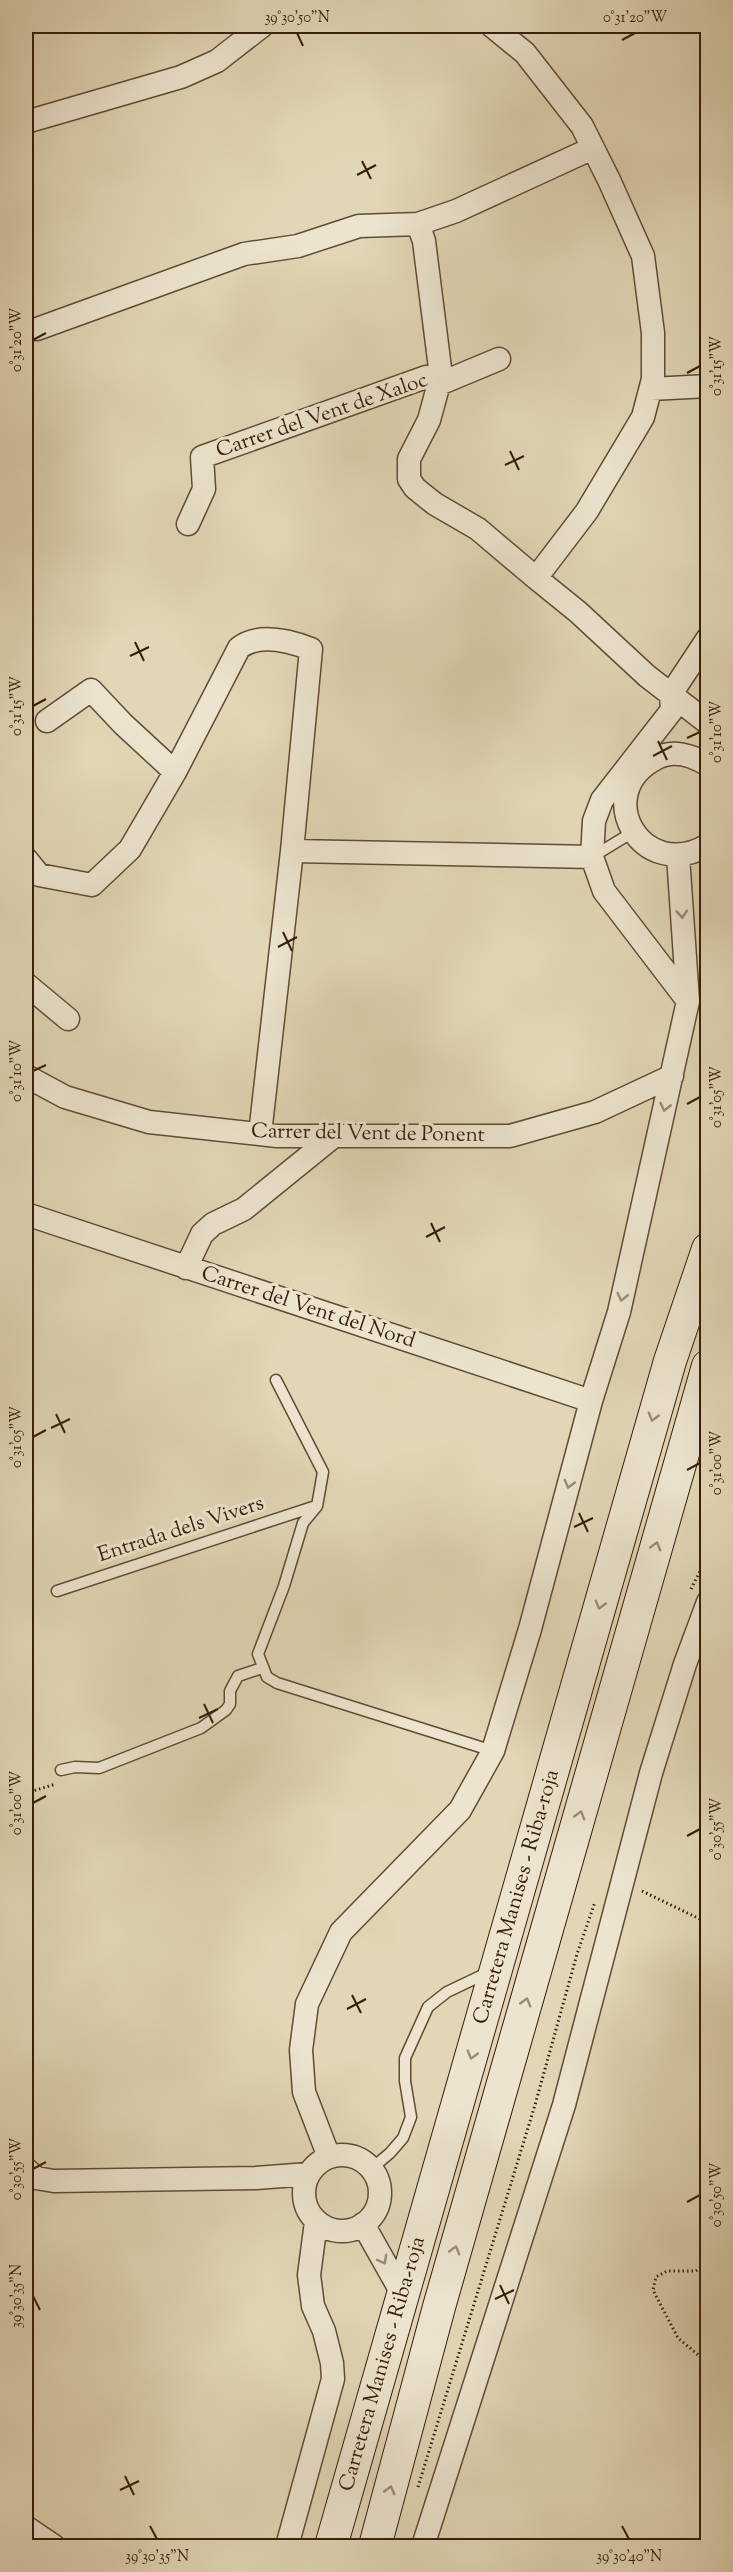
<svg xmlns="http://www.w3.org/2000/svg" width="733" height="2572" viewBox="0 0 733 2572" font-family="'Sorts Mill Goudy',serif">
<rect width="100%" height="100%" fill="#e1d6b5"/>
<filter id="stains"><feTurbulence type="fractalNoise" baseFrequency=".00333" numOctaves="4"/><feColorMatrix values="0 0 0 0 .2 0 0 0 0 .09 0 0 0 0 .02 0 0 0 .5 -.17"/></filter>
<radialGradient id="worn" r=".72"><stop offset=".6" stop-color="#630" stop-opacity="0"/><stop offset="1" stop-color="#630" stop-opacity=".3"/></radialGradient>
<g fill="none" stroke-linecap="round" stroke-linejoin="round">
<defs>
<path id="lane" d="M592 857 633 832
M276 1380 323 1472 317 1506 303 1523 284 1586 258 1654 267 1677 277 1683 493 1751
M57 1591 316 1506
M61 1770 75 1767 99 1768 201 1728 226 1710 230 1704V1691L238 1676 262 1668
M371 2169 390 2153 403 2138 411 2117 405 2081V2058L428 2007 447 1992 489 1972"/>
<path id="street" d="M492 26 525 53 582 126 609 180 643 256 653 333V379L643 417 587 511 536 578 578 612 647 676 708 723
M26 122 181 77 217 61 262 26
M418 224 424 241 441 376 429 420 409 459V479L415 488 435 504 478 529 536 578
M37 329 244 254 298 246 359 226 418 224 456 211 593 148
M439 384 499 359
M651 389 708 386
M188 524 204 489 202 457 426 377 441 376
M671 694 672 710 602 800 594 821 592 857 604 891 688 1001
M671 694 708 638
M47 721 91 690 123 724 175 772
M708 765C692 755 672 749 655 759 591 793 641 884 708 845
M292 851 592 857
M26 859 39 875 92 885 130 849 175 772 239 648C259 632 290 641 311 649L292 851 260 1134
M26 984 68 1019
M26 1076 65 1097 149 1122 277 1136H510L595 1112 672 1076
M26 1214 591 1401
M186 1268 202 1234 213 1224 244 1209 334 1136
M304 2193a38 38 0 1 1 76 0a38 38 0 1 1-76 0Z
M329 2157 304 2092 301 2050 307 2004 341 1932 460 1810 493 1751 530 1629 591 1401 619 1312 688 1001 678 856
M26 2169 36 2178 54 2181 256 2178 308 2174
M363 2224 403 2295
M26 2527 54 2546
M287 2546 333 2379 332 2363 324 2331 313 2306 309 2275 316 2222
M423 2546 564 2105 651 1773 685 1664 708 1602"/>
<path id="secondary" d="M331 2546 670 1361 708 1249
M375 2546 439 2307 708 1366"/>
</defs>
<use href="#lane" stroke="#614b34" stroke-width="13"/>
<use href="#street" stroke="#614b34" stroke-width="25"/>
<use href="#secondary" stroke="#361d09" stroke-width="34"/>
<path stroke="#361d09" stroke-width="3" stroke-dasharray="1.5 3" stroke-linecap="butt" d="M691 1589 708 1555
M26 1793 56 1784
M642 1891 708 1923
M708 2262 696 2271H667L656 2277 653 2290 678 2338 703 2359H708
M418 2487 535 2105 577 1954 595 1902"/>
<use href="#lane" stroke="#ece4cf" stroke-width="10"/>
<use href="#street" stroke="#ece4cf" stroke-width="22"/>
<use href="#secondary" stroke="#ece4cf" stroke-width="32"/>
</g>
<defs><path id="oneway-chevron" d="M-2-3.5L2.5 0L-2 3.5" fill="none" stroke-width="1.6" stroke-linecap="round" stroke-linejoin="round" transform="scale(1.5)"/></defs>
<g stroke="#9a8a76">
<use href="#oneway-chevron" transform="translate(682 914) rotate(86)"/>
<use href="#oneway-chevron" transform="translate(665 1107) rotate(103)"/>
<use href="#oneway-chevron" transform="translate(622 1297) rotate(103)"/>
<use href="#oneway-chevron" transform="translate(653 1417) rotate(106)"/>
<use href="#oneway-chevron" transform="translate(569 1484) rotate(105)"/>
<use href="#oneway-chevron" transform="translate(656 1546) rotate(-74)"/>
<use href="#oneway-chevron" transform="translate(600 1605) rotate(106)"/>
<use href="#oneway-chevron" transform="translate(580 1815) rotate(-74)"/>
<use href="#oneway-chevron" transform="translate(526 2002) rotate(-74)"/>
<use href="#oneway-chevron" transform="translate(472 2055) rotate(106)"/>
<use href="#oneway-chevron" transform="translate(455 2250) rotate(-74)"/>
<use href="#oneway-chevron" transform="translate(383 2260) rotate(61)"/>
<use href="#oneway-chevron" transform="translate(390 2490) rotate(-75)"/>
</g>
<path fill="none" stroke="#361d09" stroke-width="2" d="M297 33 303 46M622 40 635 33M362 161 371 179M357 175 376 165M33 340 46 333M687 373 700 366M510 451 519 470M505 465 524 456M135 642 144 661M130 656 149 647M33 706 46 699M687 738 700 732M658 741 667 760M653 756 672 746M283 932 292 951M278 947 297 937M33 1071 46 1065M687 1104 700 1097M431 1223 440 1242M426 1237 445 1227M56 1414 65 1433M51 1428 70 1419M33 1437 46 1430M687 1470 700 1463M579 1513 588 1532M574 1527 593 1518M204 1704 213 1723M199 1718 218 1709M33 1803 46 1796M687 1836 700 1829M352 1995 361 2013M347 2009 366 1999M33 2169 46 2162M687 2202 700 2195M500 2285 509 2304M33 2296 40 2310M495 2299 514 2290M125 2476 134 2495M120 2490 139 2481M150 2526 157 2539M622 2526 629 2539"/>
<g text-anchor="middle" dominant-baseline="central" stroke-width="6" stroke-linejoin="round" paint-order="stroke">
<g font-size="21" fill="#361d09" stroke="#ece4cf">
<text transform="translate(322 416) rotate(-19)">Carrer del Vent de Xaloc</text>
<text transform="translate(368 1134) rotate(1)">Carrer del Vent de Ponent</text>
<text transform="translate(308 1308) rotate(18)">Carrer del Vent del Nord</text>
<text transform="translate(181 1530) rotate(-18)">Entrada dels Vivers</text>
<text transform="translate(517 1897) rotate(-74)">Carretera Manises - Riba-roja</text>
<text transform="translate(383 2364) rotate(-74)">Carretera Manises - Riba-roja</text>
</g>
</g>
<rect width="733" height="2572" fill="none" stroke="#e1d6b5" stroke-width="66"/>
<rect x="33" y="33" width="667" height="2506" fill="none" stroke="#361d09" stroke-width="2"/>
<g font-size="15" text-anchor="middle" fill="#361d09">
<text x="297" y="22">39°30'50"N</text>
<text x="635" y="22">0°31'20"W</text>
<text transform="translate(16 340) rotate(-90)" y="5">0°31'20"W</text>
<text transform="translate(716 366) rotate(-90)" y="5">0°31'15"W</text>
<text transform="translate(16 706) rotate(-90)" y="5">0°31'15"W</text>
<text transform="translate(716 732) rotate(-90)" y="5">0°31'10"W</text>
<text transform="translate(16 1071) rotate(-90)" y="5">0°31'10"W</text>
<text transform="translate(716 1097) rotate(-90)" y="5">0°31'05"W</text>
<text transform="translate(16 1437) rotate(-90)" y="5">0°31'05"W</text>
<text transform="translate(716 1463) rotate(-90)" y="5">0°31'00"W</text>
<text transform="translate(16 1803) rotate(-90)" y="5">0°31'00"W</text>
<text transform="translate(716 1829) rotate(-90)" y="5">0°30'55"W</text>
<text transform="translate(16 2169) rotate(-90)" y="5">0°30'55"W</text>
<text transform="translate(716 2195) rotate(-90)" y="5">0°30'50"W</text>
<text transform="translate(16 2296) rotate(-90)" y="5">39°30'35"N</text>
<text x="157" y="2561">39°30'35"N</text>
<text x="629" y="2561">39°30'40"N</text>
</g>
<rect width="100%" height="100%" filter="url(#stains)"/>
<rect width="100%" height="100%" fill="url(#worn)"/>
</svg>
